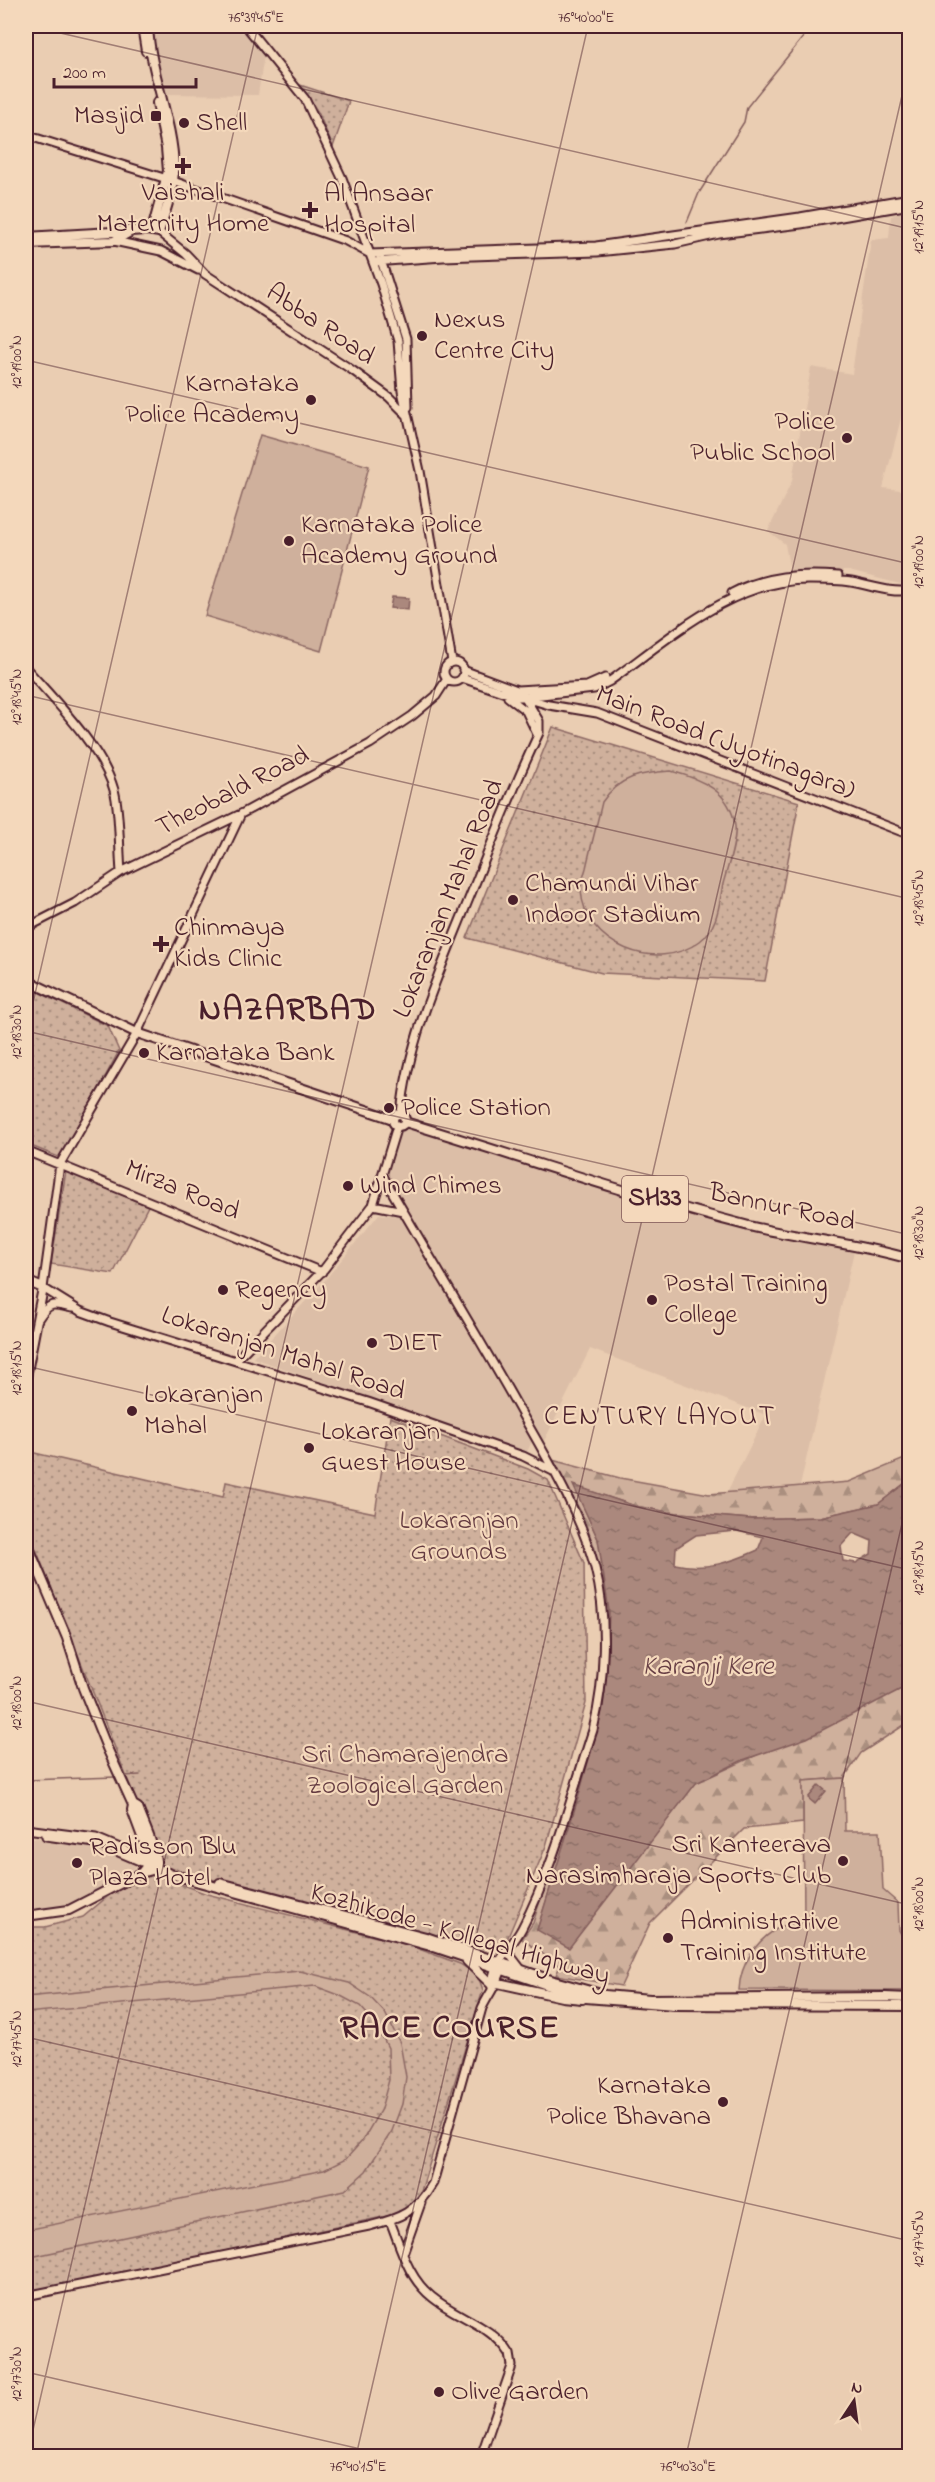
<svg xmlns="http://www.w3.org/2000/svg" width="935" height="2482" viewBox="0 0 935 2482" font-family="'Indie Flower',sans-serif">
<defs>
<pattern id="grass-dots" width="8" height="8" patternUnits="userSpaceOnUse" patternTransform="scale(1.5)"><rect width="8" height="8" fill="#cfb09c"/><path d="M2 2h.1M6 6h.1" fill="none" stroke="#aa8f7f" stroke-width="1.8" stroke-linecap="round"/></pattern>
<pattern id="forest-firs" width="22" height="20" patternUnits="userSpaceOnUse" patternTransform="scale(1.5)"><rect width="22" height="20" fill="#cfb09c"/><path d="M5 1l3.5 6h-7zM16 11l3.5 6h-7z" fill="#aa8f7f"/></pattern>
<pattern id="water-ripples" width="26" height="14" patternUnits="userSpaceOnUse" patternTransform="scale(1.5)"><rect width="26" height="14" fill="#ab887d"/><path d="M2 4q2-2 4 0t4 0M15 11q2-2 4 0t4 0" fill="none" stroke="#8d6f67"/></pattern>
</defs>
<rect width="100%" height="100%" fill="#eacdb2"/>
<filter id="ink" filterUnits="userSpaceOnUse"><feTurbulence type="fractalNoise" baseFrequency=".0167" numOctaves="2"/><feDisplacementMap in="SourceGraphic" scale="12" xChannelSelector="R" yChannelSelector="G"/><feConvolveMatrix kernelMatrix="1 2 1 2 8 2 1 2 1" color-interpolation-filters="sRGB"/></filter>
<g filter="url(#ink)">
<path fill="#dcbea7" d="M150 26H241L264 55 258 95 162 94Z
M909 210V395H907L883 488 909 491 908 586 849 571H790L785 544 768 531 792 481 811 367 852 374 871 240 889 238 891 216Z
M408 1125 704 1219 773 1238 854 1251 800 1486 727 1492 766 1415 590 1349 544 1441 386 1175 400 1129Z
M379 1214 400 1216 532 1441 527 1452 253 1358 325 1280Z
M26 1837 81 1842 139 1865 83 1901 48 1911H26Z"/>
<path fill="url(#grass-dots)" stroke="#8c6864" stroke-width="1.5" d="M300 85 349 101 333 147 318 112Z
M553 727 799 802 765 981 602 973 467 938Z
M26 986 108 1026 119 1051 61 1158 26 1144Z
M66 1171 148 1206 113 1274 51 1264Z
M390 1417 528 1469 548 1480 584 1563 586 1703 546 1846 500 1956 162 1866 26 1524V1451L223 1497 226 1482 375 1513Z
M153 1874 207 1894 408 1945 460 1964 478 1976 483 1990 418 2201 401 2213 26 2294V1927H45L83 1917 113 1892Z"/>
<path fill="url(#forest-firs)" stroke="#8c6864" stroke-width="1.5" d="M909 1457V1480L879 1504 820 1517 750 1519 668 1512 635 1506 574 1486 598 1539 609 1611 607 1671 603 1707 580 1795 537 1930 638 1857 696 1783 909 1685V1722L861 1753 844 1778 803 1781V1823L744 1829 650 1923 621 1986 556 1975 560 1966 522 1939 533 1923 601 1708 607 1618 595 1549 581 1512 552 1460 620 1478 709 1494 849 1482Z"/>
<path fill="#cfb09c" stroke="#8c6864" stroke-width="1.5" d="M260 435 369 466 321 651 205 616Z
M671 771C701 779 731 791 735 826 737 841 727 869 723 884 719 905 718 927 700 941 657 974 584 945 581 890 581 884 584 875 586 868 591 846 597 824 602 802 619 776 642 773 671 771Z
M844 1778 845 1831H880L883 1890 898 1903 899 1930 909 1948V1991L739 1990C740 1964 757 1939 780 1927 786 1924 796 1924 804 1923L803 1781Z
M300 1971 349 1983 370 1997 385 2013 400 2043 406 2077 402 2104 392 2131 366 2171 345 2190 26 2258V2230L324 2170 346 2159 363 2140 381 2109 389 2080 388 2048 376 2024 360 2006 339 1995 315 1986 26 2013V1997Z"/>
<path fill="url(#water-ripples)" stroke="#845e5c" stroke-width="1.5" fill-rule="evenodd" d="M392 597 409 598 408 610 390 608Z
M909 1480V1685L807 1738 743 1760 696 1783 569 1948 537 1930 579 1795 603 1707 607 1671 609 1611 598 1539 573 1485 635 1506 668 1512 750 1519 820 1517 878 1504ZM736 1531 763 1537 758 1550C732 1562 704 1571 675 1564L676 1548 696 1535ZM853 1533 872 1541 871 1554 856 1563 843 1561 841 1546Z
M819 1785 826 1791 815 1804 808 1798Z"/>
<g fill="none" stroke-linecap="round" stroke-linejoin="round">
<path stroke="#845e5c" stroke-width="1.5" d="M687 222 699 193 744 122 747 107 812 26
M123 1776 140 1775
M26 1780 116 1777"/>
<defs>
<path id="secondary" d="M246 26 305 99 342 178 381 284 398 341 402 391 420 471 452 662
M26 135 167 179
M173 181 346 241 370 254 596 246 800 217 910 198
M159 232 186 254 205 274 352 370 389 397 407 415
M114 241 161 251 198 270
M380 257 406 339 408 407
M373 262 443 257 597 252 675 244 719 234 801 224 910 205
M732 593C763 576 803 573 838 576
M444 672a10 10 0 1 1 20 0a10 10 0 1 1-20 0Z
M26 668C54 700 103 749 114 790 120 810 119 850 121 872
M463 670 517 690 587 686 605 678
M462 678 517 697H524L594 689 610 681C670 638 733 579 810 580 824 580 838 580 851 582 869 585 892 594 910 590
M508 697 526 711 537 734
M526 698 549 705 597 713 910 835
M241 814 137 1033 60 1164 43 1288 80 1311 110 1322 368 1402 523 1456 555 1472
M26 928 75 903 121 872 241 814 370 744 412 716 436 696 447 679
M401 1114C408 1041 439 973 466 906 490 848 512 789 539 733V721L523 694
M26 1151 322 1272
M383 1176C429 1257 478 1335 523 1416 551 1465 580 1513 595 1568 608 1617 605 1681 593 1730 571 1796 554 1867 522 1928 511 1949 491 1963 492 1988
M373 1205 403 1211
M38 1319C49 1302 53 1303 72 1308
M236 1360 324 1269 373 1205 397 1126
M26 1829 96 1838 151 1861
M46 1836 95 1843 103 1846
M116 1851 149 1865
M507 1951 520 1968
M390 2221C401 2248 408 2278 432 2297 456 2317 493 2326 510 2354L512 2366 481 2456
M403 2254 421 2203
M26 2296 369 2226C401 2218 416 2212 433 2183L482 2008C489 1993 499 1982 503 1966"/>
<path id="primary" d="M142 26 146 51
M152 230 168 171 166 148 157 103
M26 237 147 230 159 232C165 212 174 189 174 168 173 120 150 74 148 26
M26 244 114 241 130 232
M26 980 137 1033 393 1119
M393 1120a6 6 0 1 1 12 0a6 6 0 1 1-12 0Z
M405 1122C520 1157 633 1196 749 1226 802 1239 857 1243 910 1259
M26 1281 43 1288 26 1377
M26 1541 67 1638 83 1688 107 1748 133 1805 138 1808C143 1823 159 1855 156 1869L141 1873 151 1861 132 1810 133 1805
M149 1865 170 1874 434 1947 586 1998 674 2005 910 2006
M220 1883 426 1937 554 1981 605 1995 650 1999 885 1997 910 1998
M26 1916 69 1910 141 1873
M467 1961 492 1985
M498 1983 562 1997 582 1999"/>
</defs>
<use href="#secondary" stroke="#4a1f2b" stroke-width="11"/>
<use href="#primary" stroke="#4a1f2b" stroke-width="12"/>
<use href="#secondary" stroke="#f4d8bb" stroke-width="7"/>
<use href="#primary" stroke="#f4d8bb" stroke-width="8"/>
</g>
</g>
<path fill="none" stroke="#4a1f2b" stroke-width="1.5" stroke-opacity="0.45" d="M30 26 910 229M26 360 910 564M26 695 910 899M26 1031 910 1235M26 1033 258 26M26 1366 910 1570M26 1701 910 1905M26 2037 910 2241M26 2372 391 2456M27 2456 588 26M356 2456 910 61M686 2456 910 1489"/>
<g fill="#4a1f2b" stroke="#f4d8bb" stroke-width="2">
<rect x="150" y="110" width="12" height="12" rx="3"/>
<circle cx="184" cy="123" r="6"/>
<path d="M180 157h6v6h6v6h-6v6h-6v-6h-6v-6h6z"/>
<path d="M307 201h6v6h6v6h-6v6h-6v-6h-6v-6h6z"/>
<circle cx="422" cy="336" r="6"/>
<circle cx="311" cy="400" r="6"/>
<circle cx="847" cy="438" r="6"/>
<circle cx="289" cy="541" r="6"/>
<circle cx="513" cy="900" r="6"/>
<path d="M158 935h6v6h6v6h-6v6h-6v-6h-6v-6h6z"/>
<circle cx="144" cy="1053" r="6"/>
<circle cx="389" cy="1108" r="6"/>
<circle cx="348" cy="1186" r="6"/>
<circle cx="223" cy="1290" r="6"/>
<circle cx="652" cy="1300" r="6"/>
<circle cx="372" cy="1343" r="6"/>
<circle cx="132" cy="1411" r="6"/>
<circle cx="309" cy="1448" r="6"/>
<circle cx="843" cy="1861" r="6"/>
<circle cx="77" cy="1863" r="6"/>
<circle cx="668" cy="1938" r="6"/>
<circle cx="723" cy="2102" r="6"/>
<circle cx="439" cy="2392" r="6"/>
</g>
<g text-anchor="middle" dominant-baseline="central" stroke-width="4.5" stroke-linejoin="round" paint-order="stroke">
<rect fill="#f4d8bb" stroke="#7d5656" stroke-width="1.5" x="622" y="1176" width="66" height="46" rx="4.5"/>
<g font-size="26" font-weight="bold" fill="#4a1f2b">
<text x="655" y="1199">SH33</text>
</g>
<g font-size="27" fill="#4a1f2b" stroke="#f4d8bb" text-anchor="start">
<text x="144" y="116" text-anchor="end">Masjid</text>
<text x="196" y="123">Shell</text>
<text x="183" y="193" text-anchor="middle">Vaishali<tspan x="183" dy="31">Maternity Home</tspan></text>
<text x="324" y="194">Al Ansaar<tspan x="324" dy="31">Hospital</tspan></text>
<text x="434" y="320">Nexus<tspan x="434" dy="31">Centre City</tspan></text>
<text x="299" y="384" text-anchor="end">Karnataka<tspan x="299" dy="31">Police Academy</tspan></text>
<text x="835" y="422" text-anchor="end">Police<tspan x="835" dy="31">Public School</tspan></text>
<text x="301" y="525">Karnataka Police<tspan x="301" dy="31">Academy Ground</tspan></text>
<text x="525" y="884">Chamundi Vihar<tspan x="525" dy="31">Indoor Stadium</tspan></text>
<text x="174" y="928">Chinmaya<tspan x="174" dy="31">Kids Clinic</tspan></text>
<text x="156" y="1053">Karnataka Bank</text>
<text x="401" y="1108">Police Station</text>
<text x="360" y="1186">Wind Chimes</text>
<text x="664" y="1284">Postal Training<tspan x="664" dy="31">College</tspan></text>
<text x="235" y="1290">Regency</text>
<text x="384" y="1343">DIET</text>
<text x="144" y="1395">Lokaranjan<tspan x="144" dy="31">Mahal</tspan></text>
<text x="321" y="1432">Lokaranjan<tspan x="321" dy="31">Guest House</tspan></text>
<text x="831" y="1845" text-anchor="end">Sri Kanteerava<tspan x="831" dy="31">Narasimharaja Sports Club</tspan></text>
<text x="89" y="1847">Radisson Blu<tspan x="89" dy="31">Plaza Hotel</tspan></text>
<text x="680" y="1922">Administrative<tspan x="680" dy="31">Training Institute</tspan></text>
<text x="711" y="2086" text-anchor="end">Karnataka<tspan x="711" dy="31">Police Bhavana</tspan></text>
<text x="451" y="2392">Olive Garden</text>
</g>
<g font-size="27" fill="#4a1f2b" stroke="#f4d8bb">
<text transform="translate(320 325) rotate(34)">Abba Road</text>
<text transform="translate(725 743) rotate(21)">Main Road (Jyotinagara)</text>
<text transform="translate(233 792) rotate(-27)">Theobald Road</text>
<text transform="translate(449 899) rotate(-68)">Lokaranjan Mahal Road</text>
<text transform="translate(182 1191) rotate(22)">Mirza Road</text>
<text transform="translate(782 1208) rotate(12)">Bannur Road</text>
<text transform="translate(283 1354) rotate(18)">Lokaranjan Mahal Road</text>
<text transform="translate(460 1935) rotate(16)">Kozhikode - Kollegal Highway</text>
</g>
<g font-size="27" fill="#653c42" stroke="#f4d8bb">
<text x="459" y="1521">Lokaranjan<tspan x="459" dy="31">Grounds</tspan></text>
<text x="405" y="1755">Sri Chamarajendra<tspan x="405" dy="31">Zoological Garden</tspan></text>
</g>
<g font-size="28" letter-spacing="1.5" fill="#4a1f2b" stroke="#f4d8bb">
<text x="660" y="1417">CENTURY LAYOUT</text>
</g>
<g font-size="28" font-style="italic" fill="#673e44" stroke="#f4d8bb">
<text x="708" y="1667">Karanji Kere</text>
</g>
<g font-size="33" font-weight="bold" letter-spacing="1.5" fill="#4a1f2b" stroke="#f4d8bb">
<text x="288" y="1011">NAZARBAD</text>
<text x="450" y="2029">RACE COURSE</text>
</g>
</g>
<rect width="935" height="2482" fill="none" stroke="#f4d8bb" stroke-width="66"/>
<g transform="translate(854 2401) rotate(13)" stroke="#f4d8bb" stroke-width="4.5" paint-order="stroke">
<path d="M0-4.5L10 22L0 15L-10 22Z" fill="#4a1f2b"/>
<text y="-9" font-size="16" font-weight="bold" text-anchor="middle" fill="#4a1f2b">N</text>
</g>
<path d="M54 78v9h142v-9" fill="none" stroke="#4a1f2b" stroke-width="3"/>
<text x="63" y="78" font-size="18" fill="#4a1f2b" stroke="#f4d8bb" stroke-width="4.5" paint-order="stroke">200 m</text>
<rect x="33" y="33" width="869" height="2416" fill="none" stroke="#4a1f2b" stroke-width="2"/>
<g font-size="15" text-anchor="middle" fill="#4a1f2b">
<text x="256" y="22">76°39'45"E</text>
<text x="586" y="22">76°40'00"E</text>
<text transform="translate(918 227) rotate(-90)" y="5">12°19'15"N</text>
<text transform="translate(16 362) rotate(-90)" y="5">12°19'00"N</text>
<text transform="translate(918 562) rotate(-90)" y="5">12°19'00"N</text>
<text transform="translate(16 697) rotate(-90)" y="5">12°18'45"N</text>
<text transform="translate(918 898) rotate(-90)" y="5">12°18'45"N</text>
<text transform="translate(16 1032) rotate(-90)" y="5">12°18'30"N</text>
<text transform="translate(918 1233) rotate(-90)" y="5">12°18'30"N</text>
<text transform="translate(16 1368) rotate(-90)" y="5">12°18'15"N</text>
<text transform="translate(918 1568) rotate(-90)" y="5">12°18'15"N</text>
<text transform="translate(16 1703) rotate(-90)" y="5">12°18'00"N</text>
<text transform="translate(918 1904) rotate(-90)" y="5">12°18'00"N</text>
<text transform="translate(16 2039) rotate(-90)" y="5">12°17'45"N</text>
<text transform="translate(918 2239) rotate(-90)" y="5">12°17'45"N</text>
<text transform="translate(16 2374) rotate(-90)" y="5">12°17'30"N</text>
<text x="358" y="2471">76°40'15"E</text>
<text x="688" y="2471">76°40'30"E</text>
</g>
</svg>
